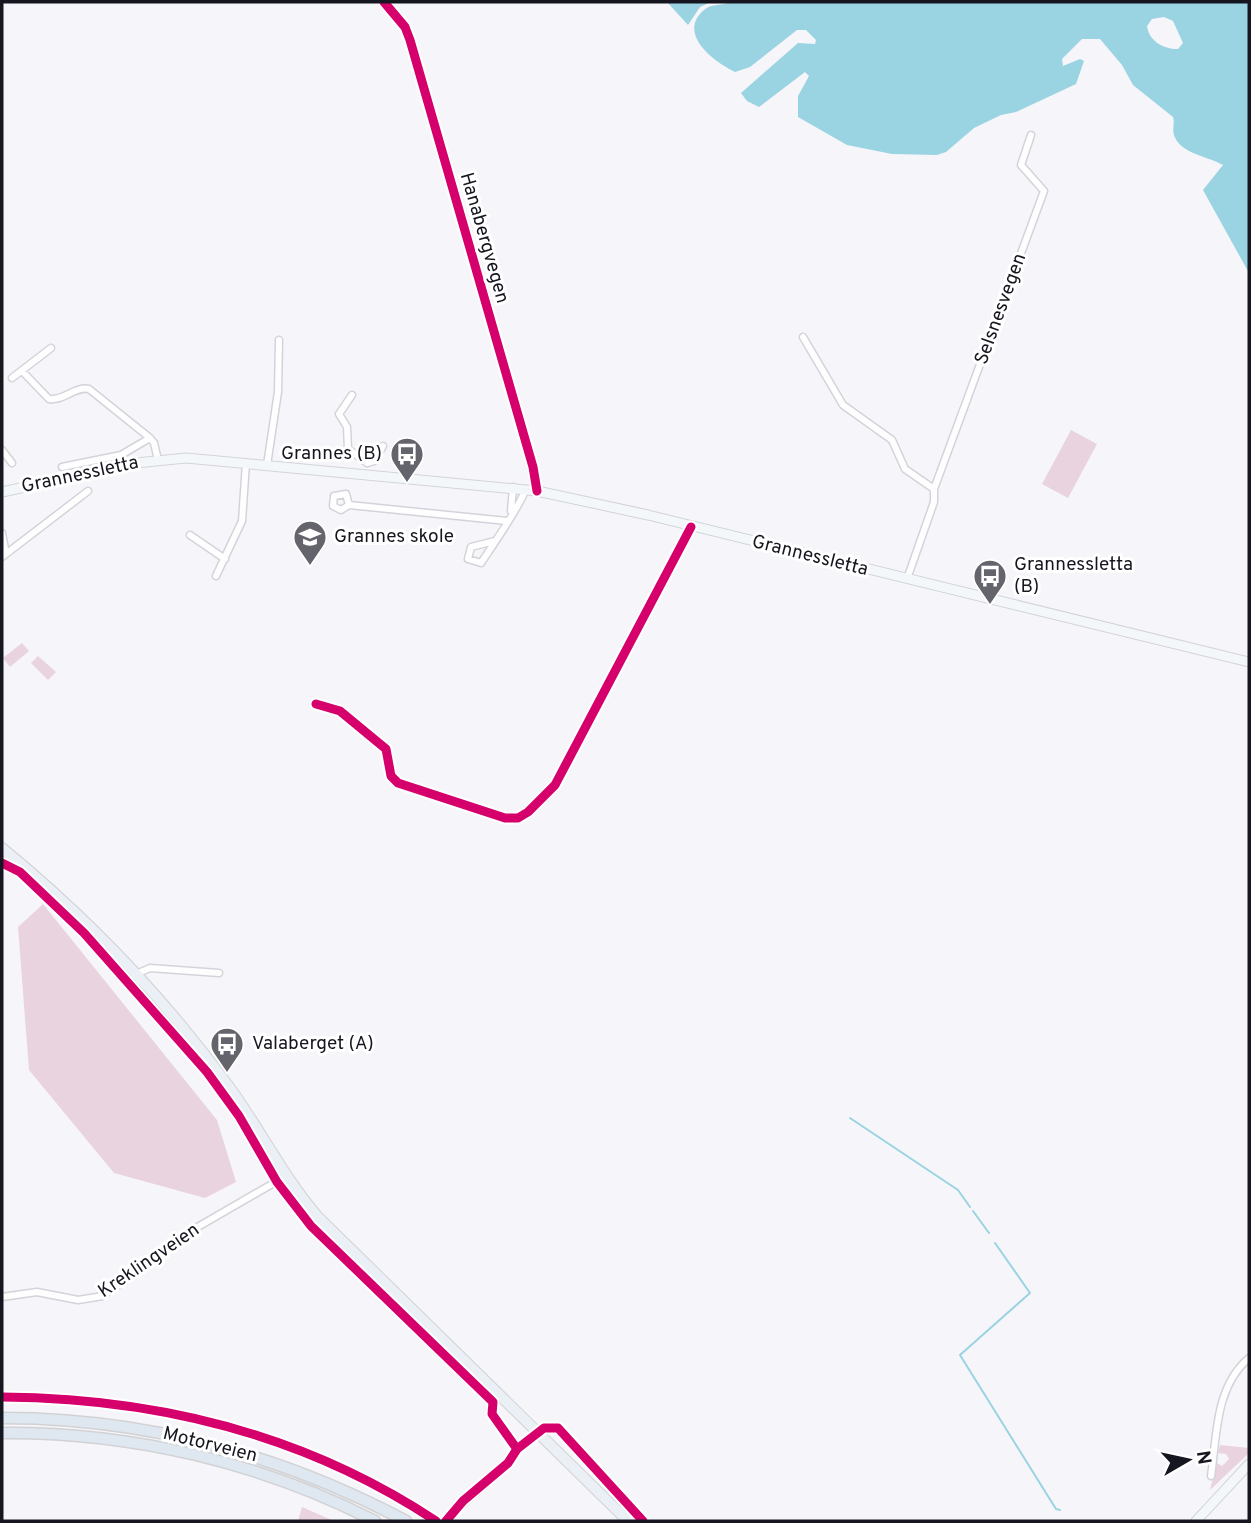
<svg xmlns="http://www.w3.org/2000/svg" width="1251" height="1523" viewBox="0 0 1251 1523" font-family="Overpass,sans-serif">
<rect width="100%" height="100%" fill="#f6f6fa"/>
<path fill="#e9d3de" d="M1071 430 1097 444 1068 498 1042 484Z
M22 643 29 651 10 667 3 658Z
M38 656 56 672 48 680 31 663Z
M43 904 217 1120 236 1182 205 1198 114 1173 29 1070 18 927Z
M1220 1445 1249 1448V1453L1210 1490 1217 1463 1222 1466 1229 1459 1226 1454 1218 1453Z
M302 1507 334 1521H298Z"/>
<path fill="#9ad3e2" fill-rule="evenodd" d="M667 2H711L700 7 688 25Z
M730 2H1249V273L1203 190 1223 165C1208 156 1180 154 1174 135 1172 129 1175 124 1173 117L1133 85 1122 65 1100 39H1082L1062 59 1063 66 1080 59 1084 61 1076 84 1016 112 1001 115 974 128 946 152 937 155 892 154 847 145 798 117V96L809 76 805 72 759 107 747 101 741 93 798 43 815 44 816 40 806 30H797L750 67 735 72C712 61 677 33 704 10 712 3 722 6 730 2ZM1164 17 1173 21 1183 43 1178 49C1163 49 1149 41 1147 26L1152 19Z"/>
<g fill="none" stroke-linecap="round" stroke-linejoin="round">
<path stroke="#9ad3e2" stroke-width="2" d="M850 1118 958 1190 970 1207
M973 1211 989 1233
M995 1243 1030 1293 960 1355 1056 1509 1060 1510"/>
<defs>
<path id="street" d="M384 2 405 27 410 40 533 467 537 491
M803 337 843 405 892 440 905 469 934 489V502L907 579
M22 371 49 399C64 401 75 386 89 389L150 438 154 443 158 460
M12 378 51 348
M352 395 339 414 347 427 348 449 367 463
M2 450 12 463
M367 463 374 461 383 446
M267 465 278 392 279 340
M62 467 121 455 150 438
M934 489 1044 191 1021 165 1031 135
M349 505 346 494 334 496 333 506 341 510 349 505 507 521
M511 511 513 487
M2 533 6 554
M190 535 225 559
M495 541 471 547 468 559 481 563C495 542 517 511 526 489
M2 557 88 491
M216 576 242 521 246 463
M316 704 340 711 386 749 391 776 398 783 505 818H518L528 812 555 785 691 527
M134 975 150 968 219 973
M2 1297 37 1292 78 1300 103 1296 189 1232 286 1176
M1211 1476C1217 1435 1215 1387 1249 1358
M446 1521C466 1497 505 1474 517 1449L492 1414 493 1402 498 1396"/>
<path id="secondary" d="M2 492 136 463 186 458 537 491 648 515 1249 662
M1196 1521 1249 1464"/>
<path id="primary" d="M2 848C85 916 163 997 227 1084 259 1127 282 1175 317 1216L628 1521"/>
<path id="highway" d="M2 1418C145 1418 280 1454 406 1521
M2 1433C131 1432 260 1462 375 1521"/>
</defs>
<use href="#street" stroke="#d3d3db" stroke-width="9"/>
<use href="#secondary" stroke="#d3d3db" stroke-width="11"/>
<use href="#primary" stroke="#d2d2d5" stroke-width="12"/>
<use href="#highway" stroke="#d2d2d5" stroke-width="13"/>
<use href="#street" stroke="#fefefe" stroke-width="6"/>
<use href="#secondary" stroke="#f4f7fa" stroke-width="9"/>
<use href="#primary" stroke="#ebf0f6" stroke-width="10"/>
<use href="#highway" stroke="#dfe8f0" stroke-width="10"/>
<defs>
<path id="cycleway" d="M384 2 405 27 410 40 533 467 537 491
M316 704 340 711 386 749 391 776 398 783 505 818H518L528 812 555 785 691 527
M2 863 20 872 84 933 207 1072 239 1116 277 1182 311 1226 493 1402 492 1414 517 1449
M2 1397C157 1398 306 1435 436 1521
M446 1521 463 1501 508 1463 517 1449 544 1428H558L643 1521"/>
</defs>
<use href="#cycleway" stroke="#fff" stroke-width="13"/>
<use href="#cycleway" stroke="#d6006c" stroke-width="9"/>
</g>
<defs>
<symbol id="bus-pin" viewBox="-11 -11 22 30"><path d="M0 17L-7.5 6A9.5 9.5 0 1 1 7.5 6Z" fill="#64646c" stroke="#fff"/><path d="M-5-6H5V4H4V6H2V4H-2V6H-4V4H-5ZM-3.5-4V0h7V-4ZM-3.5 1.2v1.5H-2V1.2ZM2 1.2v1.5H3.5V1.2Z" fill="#fff"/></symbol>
<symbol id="school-pin" viewBox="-11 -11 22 30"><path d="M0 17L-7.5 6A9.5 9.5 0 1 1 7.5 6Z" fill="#64646c" stroke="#fff"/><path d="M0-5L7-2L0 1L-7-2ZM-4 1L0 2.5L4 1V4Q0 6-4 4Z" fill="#fff"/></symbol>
</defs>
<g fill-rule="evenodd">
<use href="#bus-pin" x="388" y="435" width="38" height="52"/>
<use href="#school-pin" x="291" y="518" width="38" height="52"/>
<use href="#bus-pin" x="971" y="557" width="38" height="52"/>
<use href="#bus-pin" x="208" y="1025" width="38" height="52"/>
</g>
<g text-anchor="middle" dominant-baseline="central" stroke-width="6" stroke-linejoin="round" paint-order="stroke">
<g font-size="19" fill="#161620" stroke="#fff">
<text transform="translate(484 238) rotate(74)">Hanabergvegen</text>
<text transform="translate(1001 309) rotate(-70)">Selsnesvegen</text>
<text transform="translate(80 475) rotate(-12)">Grannessletta</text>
<text transform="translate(810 556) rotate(14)">Grannessletta</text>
<text transform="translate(149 1261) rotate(-34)">Kreklingveien</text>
<text transform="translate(210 1445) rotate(14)">Motorveien</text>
</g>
<g font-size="19" fill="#161620" stroke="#fff" text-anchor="start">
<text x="382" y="454" text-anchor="end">Grannes (B)</text>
<text x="334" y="537">Grannes skole</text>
<text x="1014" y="565">Grannessletta<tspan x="1014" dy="22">(B)</tspan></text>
<text x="252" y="1044">Valaberget (A)</text>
</g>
</g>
<rect width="1251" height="1523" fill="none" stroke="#161620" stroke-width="7"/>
<g transform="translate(1188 1460) rotate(81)" stroke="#ffffff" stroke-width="5" paint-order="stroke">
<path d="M0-5L12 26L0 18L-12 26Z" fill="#161620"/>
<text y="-10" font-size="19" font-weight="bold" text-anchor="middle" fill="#161620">N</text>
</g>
</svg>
